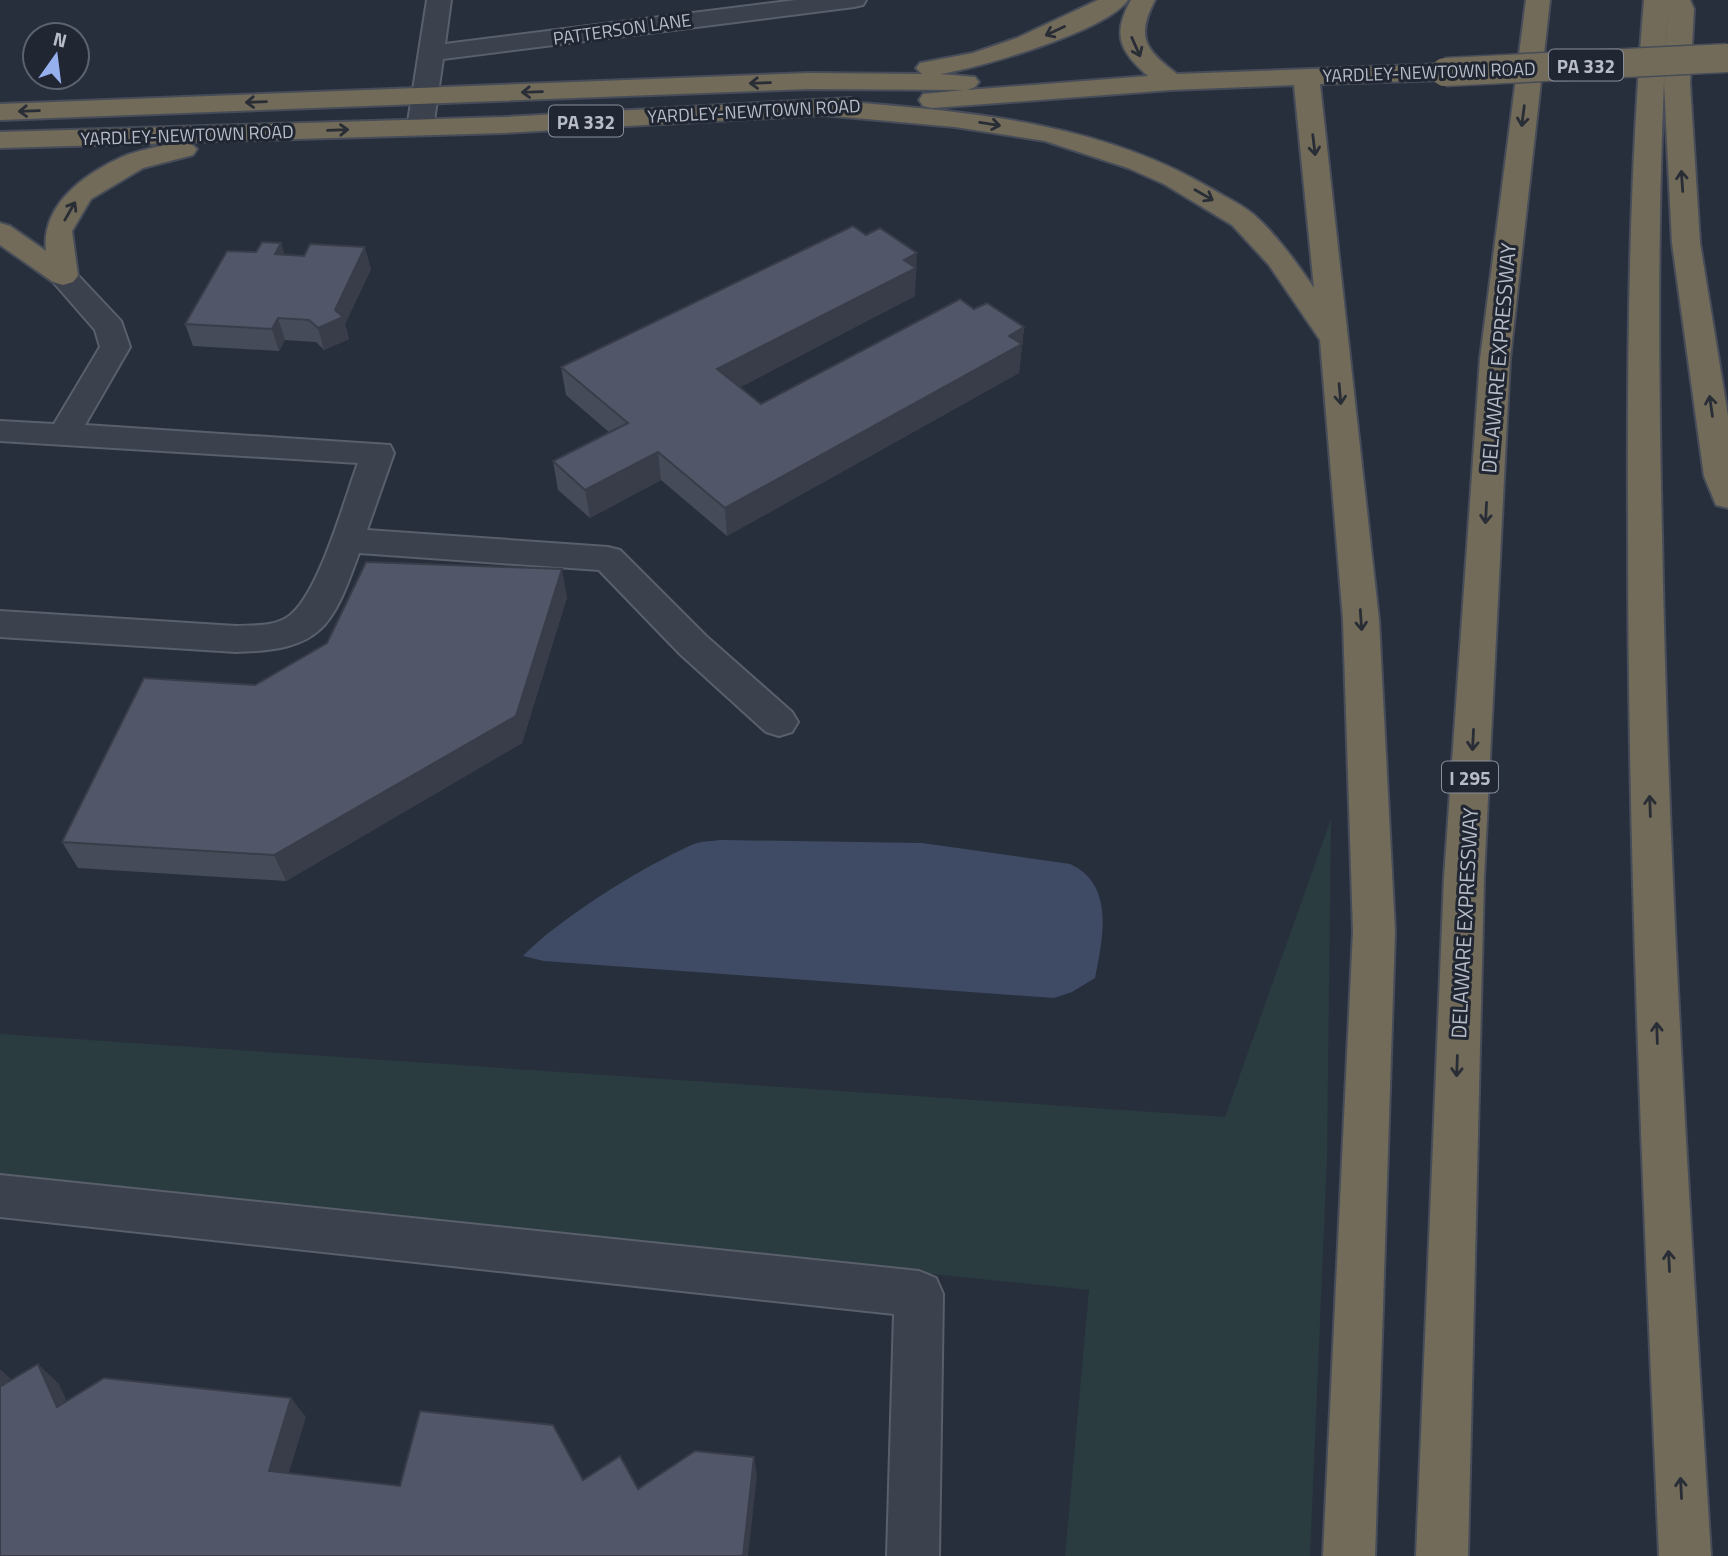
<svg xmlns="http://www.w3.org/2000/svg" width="1728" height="1556" viewBox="0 0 1728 1556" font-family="'Titillium Web',sans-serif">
<rect width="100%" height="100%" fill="#272f3d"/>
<path fill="#2a3c3f" d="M1331 819 1327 1157 1310 1556H1065L1089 1290 0 1179V1034L1225 1117Z"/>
<path fill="#3f4b64" d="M721 840 922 843 1070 864C1115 884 1103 938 1095 978L1072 992 1054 998 544 961 523 956C560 918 645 865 694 844 702 841 712 841 721 840Z"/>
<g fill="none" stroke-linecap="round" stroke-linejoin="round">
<defs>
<path id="minor" d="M427 0H451L445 44 796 0H866L863 5 854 7 443 59 433 128 429 134H411L407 128Z
M63 267 73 270 121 321 130 347 85 425 390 445 394 453 367 530 608 547 620 550 706 636 792 712 798 722 792 732 779 736 766 732 680 654 599 570 359 553C332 628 322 650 236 652L0 637V611L236 626C254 625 274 627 289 616 319 594 344 500 358 463L0 441V421L54 424 100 347 95 330 48 276 53 270Z
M0 1175 919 1271 936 1278 943 1294 939 1556H887L894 1314 0 1217Z"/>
<path id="highway" d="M1098 0H1128C1107 31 979 68 940 74L975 77 979 82 975 87 967 90 1148 76C1119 51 1112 34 1131 0H1155C1135 38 1146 50 1177 74L1445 64 1454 67 1458 72 1454 77 1445 80 1320 84 1379 620 1395 931 1375 1556H1323L1353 931 1343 620 1320 340 1269 265 1232 225 1164 184 1128 168 1045 141 955 127 822 115 504 133 189 142 197 149 193 155 143 168 91 199 72 231 78 276 73 282 63 285 53 282 0 245V223L10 226 46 251C41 205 84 174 122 157 138 150 158 147 175 143L0 148V132L504 117 851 98 862 103C983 113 1106 126 1212 189 1225 197 1241 204 1253 214 1277 235 1296 262 1314 288L1294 85 1171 90 932 108 923 106 919 100 923 94 964 90 809 89 0 120V104L809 73 922 74 916 68 920 63 973 53 1017 38Z
M1526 0H1550L1510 359 1484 878 1468 1556H1416L1444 878 1480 359Z
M1644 0H1690L1694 9 1690 83 1700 243 1728 416V508L1716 505 1704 476 1672 243 1664 83 1668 5C1657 181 1658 358 1662 535 1668 876 1690 1216 1711 1556H1659C1644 1215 1628 873 1628 532 1627 354 1629 177 1644 0Z"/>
</defs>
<use href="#minor" stroke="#595f6b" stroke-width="4"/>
<use href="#highway" stroke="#464c58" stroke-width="4"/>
<use href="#minor" fill="#3b414d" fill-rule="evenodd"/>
<use href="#highway" fill="#736b59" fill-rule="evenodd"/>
<defs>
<path id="highway-bridge" d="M1445 72 1728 58"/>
</defs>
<use href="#highway-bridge" stroke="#464c58" stroke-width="31" stroke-linecap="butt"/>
<use href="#highway-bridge" stroke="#736b59" stroke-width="28"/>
</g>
<path fill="#464b59" d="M285 254 371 269 345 324 349 339 324 350 316 342 285 340 279 351 193 346 185 324Z
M915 282V296L740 387 761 404 974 309 1024 327 1019 373 727 536 661 480 590 518 558 490 553 461 610 433 566 395 561 367Z
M567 597 522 743 286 881 78 868 62 842 255 685Z"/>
<path fill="#393d49" d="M281 243 288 265 275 254Z
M365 247 371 269 345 324 349 339 324 350 318 328 335 310Z
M917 253 915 296 720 398 717 369 904 260Z
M278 318 285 340 279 351 272 329Z
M1024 327 1019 373 727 536 725 508Z
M658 452 661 480 590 518 585 490Z
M562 569 567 597 522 743 286 881 274 855Z
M38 1364 59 1384 78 1426 57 1407Z
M0 1369 11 1379 1 1386 0 1383Z
M291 1398 306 1417 284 1489 269 1471Z
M754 1457 757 1475 748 1556H743Z"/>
<path fill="#515768" stroke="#393d49" stroke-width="2" d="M853 226 866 235 880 228 917 253 904 260 916 268 717 369 761 404 960 299 974 309 987 303 1024 327 1009 336 1022 344 725 508 658 452 585 490 553 461 628 423 561 367Z
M262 242 281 243 275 254 304 256 310 244 365 247 335 310 343 317 318 328 309 320 278 318 272 329 185 324 227 251 256 252Z
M366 562 562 569 516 716 274 855 62 842 144 678 255 685 327 643Z
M38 1364 57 1407 104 1378 291 1398 269 1471 400 1486 420 1411 553 1425 583 1480 620 1456 638 1489 695 1451 754 1457 743 1556H0V1383L1 1386Z"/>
<defs><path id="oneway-shaft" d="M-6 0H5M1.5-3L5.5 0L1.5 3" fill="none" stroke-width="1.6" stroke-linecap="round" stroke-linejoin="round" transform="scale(1.75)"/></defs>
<g stroke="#282d36">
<use href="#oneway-shaft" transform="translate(1055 31) rotate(155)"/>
<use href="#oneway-shaft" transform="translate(1136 47) rotate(66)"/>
<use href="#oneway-shaft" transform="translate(760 83) rotate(178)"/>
<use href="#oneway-shaft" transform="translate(532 92) rotate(178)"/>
<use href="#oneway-shaft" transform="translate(256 102) rotate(178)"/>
<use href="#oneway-shaft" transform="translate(29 111) rotate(178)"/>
<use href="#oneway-shaft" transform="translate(1523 116) rotate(97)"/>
<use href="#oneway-shaft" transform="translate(990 124) rotate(9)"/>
<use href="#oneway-shaft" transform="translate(338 130) rotate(-2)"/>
<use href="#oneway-shaft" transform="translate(1314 145) rotate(83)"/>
<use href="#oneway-shaft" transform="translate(1682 181) rotate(-94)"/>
<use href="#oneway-shaft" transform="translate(1204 195) rotate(30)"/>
<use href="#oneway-shaft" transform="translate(70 211) rotate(-60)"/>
<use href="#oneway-shaft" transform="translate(1340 394) rotate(85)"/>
<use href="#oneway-shaft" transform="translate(1711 406) rotate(-98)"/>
<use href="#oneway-shaft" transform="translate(1486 513) rotate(93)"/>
<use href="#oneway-shaft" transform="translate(1361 620) rotate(86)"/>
<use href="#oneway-shaft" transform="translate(1473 740) rotate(93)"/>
<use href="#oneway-shaft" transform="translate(1650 806) rotate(-92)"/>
<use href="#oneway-shaft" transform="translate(1657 1033) rotate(-92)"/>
<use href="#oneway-shaft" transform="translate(1457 1066) rotate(92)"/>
<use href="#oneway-shaft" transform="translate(1669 1261) rotate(-93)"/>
<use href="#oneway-shaft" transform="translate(1681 1488) rotate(-93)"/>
</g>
<g text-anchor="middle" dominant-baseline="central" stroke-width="6" stroke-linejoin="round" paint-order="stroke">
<g font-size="18" fill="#b7bcc8" stroke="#202632">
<text transform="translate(622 29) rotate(-8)">PATTERSON LANE</text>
<text transform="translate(1429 72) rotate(-2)">YARDLEY-NEWTOWN ROAD</text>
<text transform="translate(754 111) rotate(-3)">YARDLEY-NEWTOWN ROAD</text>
<text transform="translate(187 135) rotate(-2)">YARDLEY-NEWTOWN ROAD</text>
</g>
<g fill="#202632" stroke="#8a8f9b" stroke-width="2">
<rect x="1549" y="49.5" width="74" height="31" rx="5"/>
<rect x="549" y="105.5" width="74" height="31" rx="5"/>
<rect x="1442" y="761.5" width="56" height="31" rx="5"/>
</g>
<g font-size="19" font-weight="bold" fill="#b7bcc8">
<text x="1586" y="65">PA 332</text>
<text x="586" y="121">PA 332</text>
<text x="1470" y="777">I 295</text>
</g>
<g font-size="21" fill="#b7bcc8" stroke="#202632">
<text transform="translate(1498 358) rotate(-85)">DELAWARE EXPRESSWAY</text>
<text transform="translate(1464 923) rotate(-87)">DELAWARE EXPRESSWAY</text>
</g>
</g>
<g transform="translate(56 56) rotate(14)"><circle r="33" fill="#202632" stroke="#5c626e" stroke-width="2"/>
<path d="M0-5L12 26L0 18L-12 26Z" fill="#96b0ee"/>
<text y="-10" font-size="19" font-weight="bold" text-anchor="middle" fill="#b7bcc8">N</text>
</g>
</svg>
